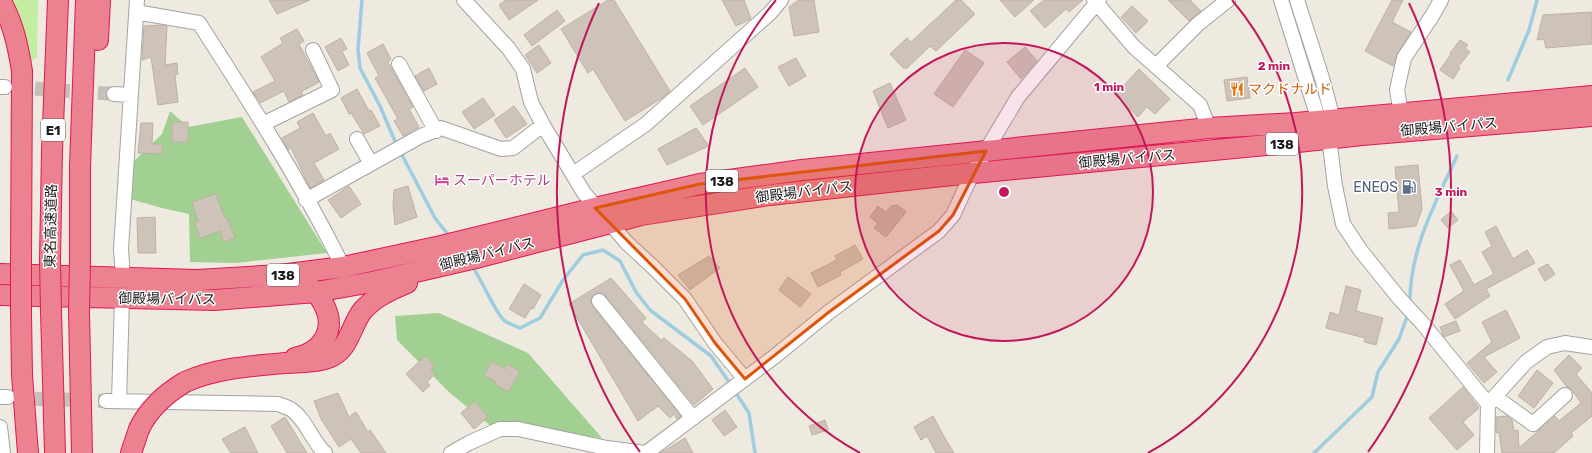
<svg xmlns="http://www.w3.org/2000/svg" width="1592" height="453" viewBox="0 0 1592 453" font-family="Rubik,'Noto Sans JP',sans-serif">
<rect width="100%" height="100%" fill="#eeeae0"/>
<path fill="#c3eda1" d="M9 0H38L37 58 29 62Z"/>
<path fill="#a1d092" d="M170 111 188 127 242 117 327 253 236 263 190 262 189 214 162 208 130 199 131 164 162 134Z
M439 313 528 353 602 438 492 427 450 393 397 340 395 316Z"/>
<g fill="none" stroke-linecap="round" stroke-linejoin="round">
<path stroke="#9dcddf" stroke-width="3.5" d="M362 0 358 49 360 68 380 106 397 146
M1508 80 1529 30 1537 0
M400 151 435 218 450 237
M472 266C481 278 496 315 505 321 509 324 515 326 520 328L540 318 563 280 583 255 603 250 620 261 636 292 650 310 711 356 731 385
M1410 304C1409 251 1435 203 1457 156
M734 390 749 413 755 453
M1314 453 1372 397 1378 372 1399 339 1408 314"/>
</g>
<path fill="#cec3b9" stroke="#c0b0a2" d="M269 0H310L277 14Z
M506 0H538L509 20 499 5Z
M608 0H614L670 91 662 98 625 121 593 69 588 73 561 29Z
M722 0H744L751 19 736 26Z
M799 0H814L819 32 794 36 789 7Z
M956 0H961L975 14 936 51 930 46 907 68H903L890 54 907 38 911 42Z
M1000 0H1034L1015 17Z
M1044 0H1083L1069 12 1066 9 1045 28 1030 11Z
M1168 0H1190L1201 11 1189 21Z
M1392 0H1403L1392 22 1411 32 1397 54 1393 66 1365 51Z
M1132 6 1148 21 1136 33 1121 17Z
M557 10 565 21 532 46 524 35Z
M1592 12V44L1546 48 1544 39 1537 40 1543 15Z
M163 25 167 26 165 65 177 63 178 74 175 75 178 102 158 105 151 57 142 60 144 26Z
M297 29 304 41 299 44 319 82 301 92 303 95 289 102 284 91 260 103 253 92 275 81 261 57 283 43 280 38Z
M341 38 347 49 342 51 349 65 338 71 325 47Z
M1460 40 1468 45 1465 48 1470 52 1458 67 1460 68 1453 79 1440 70 1451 54 1450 53Z
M383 44 391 59 388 62 409 100 413 107 409 109 419 127 403 136 394 121 398 119 375 78 379 76 367 53Z
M539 45 551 63 537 73 525 55Z
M1025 47 1037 61 1021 79 1007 62Z
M965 50 984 63 953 107 934 94Z
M796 58 806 76 789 86 778 67Z
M429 68 437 84 424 91 415 76Z
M745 68 758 87 703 125 690 106Z
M1139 69 1170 99 1155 114 1147 107 1138 117 1115 95Z
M1247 77 1250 98 1227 101 1224 80Z
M890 83 906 120 888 128 873 91Z
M357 89 369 111 371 110 380 126 364 134 351 113 349 114 341 98Z
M483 98 495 115 474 129 462 112Z
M514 106 527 124 506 138 494 120Z
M313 113 326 136 330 133 339 149 314 163 324 180 310 188 291 148 288 150 282 138 300 128 297 122Z
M172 122H188V142H172Z
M141 123H153L152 144H162V154L138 153Z
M696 128 709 146 667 165 658 149Z
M1418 165 1422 209 1416 226 1389 229 1388 213 1399 212 1395 167Z
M349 186 361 204 341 218 328 200Z
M408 186 417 217 395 225 393 204 394 190Z
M216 194 225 218H227L235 238 224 242 220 231 200 238 194 222 198 221 192 202Z
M897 205 906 212 886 237 874 228 878 223 870 217 878 206 886 212 891 206Z
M1451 211 1458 220 1448 228 1441 220Z
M155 217 156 253H138L137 218Z
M1496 226 1513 259 1527 250 1535 263 1486 289 1490 296 1455 319 1445 304 1464 291 1450 265 1460 260 1474 285 1494 274 1482 252 1492 246 1485 232Z
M855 245 863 259 840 272 841 275 818 287 811 273 837 260 835 256Z
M709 256 720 268 690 290 678 275Z
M1548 264 1555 274 1545 281 1538 269Z
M788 277 811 294 800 307 779 290Z
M611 278 646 318 642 322 661 340 664 338 692 361 713 389 694 405 606 296 602 293 594 294 591 298 592 306 681 416 677 419 674 414 670 418 658 406 638 421 569 304Z
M524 284 541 295 533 309 531 308 525 318 509 309Z
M1346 286 1361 290 1356 311 1383 318 1376 345 1364 342 1365 338 1326 328 1330 312 1339 315Z
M1506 310 1520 338 1484 357 1497 372 1484 383 1467 363 1492 342 1482 322Z
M1456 321 1460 331 1444 337 1440 327Z
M1569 355 1582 368 1576 374 1592 393V416L1571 433 1573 436 1554 453H1502L1499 432 1496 433V417L1507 416 1512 420 1514 431 1518 430 1519 448 1555 416 1559 421 1581 403 1572 390 1567 387 1554 370Z
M425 356 434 366 431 370 435 374 427 382 430 385 423 392 406 374Z
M492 361 505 369 507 364 520 371 508 392 495 384 496 382 484 375Z
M1537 370 1553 383 1534 408 1518 396Z
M1463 387 1479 408 1463 422 1474 435 1457 450 1429 418Z
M338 393 349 417 356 412 368 432 370 430 386 453H361L351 439 339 447 321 419 314 401Z
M475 401 488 417 474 429 461 413Z
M725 410 737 427 724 436 712 420Z
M933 416 946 440 954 453H936L927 436 921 440 914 427Z
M285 417 307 453H287L271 426Z
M825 420 828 430 812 435 809 426Z
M245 427 258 453H231L222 439Z
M685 438 693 453H660L662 452Z"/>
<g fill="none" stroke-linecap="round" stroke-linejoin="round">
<path stroke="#c4c1b9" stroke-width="14" stroke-dasharray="14 7" stroke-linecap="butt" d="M14 87 114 94
M14 398 106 401"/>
<defs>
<path id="minor" d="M464 0 509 49 523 69 531 102 543 125 584 193 627 243 653 267 685 299 715 343 745 379
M1094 0 1134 47 1200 105 1209 128
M1281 0 1319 121 1323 127
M1297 0 1322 78 1333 119 1329 138 1335 186 1343 224 1361 251 1399 298 1423 324 1488 404
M136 12 199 23C250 102 301 182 343 267
M399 64 436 131
M1156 66 1198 24 1228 0
M0 87H5
M114 94 130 95
M1401 113 1397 90 1404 58 1432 16 1441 0
M263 124 332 90 313 50
M357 139 371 164
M573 174 646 124 770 13 781 0
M306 200 421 136 441 128 501 149 513 148 543 125
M123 278 121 249 137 0
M599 301 693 418
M0 397H8
M1495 397 1533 424 1565 395
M106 401 278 404C283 406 288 407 292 410 307 421 312 441 325 453
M119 401 122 298
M0 427 3 453
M451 453 469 443 500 429H518L607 448 645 453
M646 453 774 357 829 312 939 231 953 215 972 174 1018 97 1099 0
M1487 453 1488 404 1526 362 1547 347 1565 343 1592 347"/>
<path id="highway" d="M0 0C13 22 18 46 22 71L21 260
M98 40 100 0
M50 260 52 151 58 0
M80 262V167L86 0
M0 274 197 280 280 275 343 267 441 246 595 208 700 184 802 170 1209 128 1296 123 1592 96
M0 295 214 300 316 292 372 282 476 258 641 215 770 195 943 176 1298 142 1362 135 1592 116
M51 311 55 453
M79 312 82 453
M21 314 22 375 28 453
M295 358C322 352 338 330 323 303 319 295 314 289 306 285
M185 382C217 368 251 366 286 363 299 362 315 363 328 358 350 350 350 326 363 310 375 297 390 290 407 283
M131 453 139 429"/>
</defs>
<use href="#minor" stroke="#a3a3a3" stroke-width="16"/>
<use href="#highway" stroke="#e11854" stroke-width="22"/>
<use href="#minor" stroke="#fff" stroke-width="14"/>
<use href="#highway" stroke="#ec8190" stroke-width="20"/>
<defs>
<path id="highway-bridge" d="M50 260 51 311
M79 312 80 262
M21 314V260
M139 429C149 408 165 394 185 382"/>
</defs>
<use href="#highway-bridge" stroke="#e11854" stroke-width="22" stroke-linecap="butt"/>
<use href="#highway-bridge" stroke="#ec8190" stroke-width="20"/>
</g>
<path fill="#de560d" fill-opacity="0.2" stroke="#de560d" stroke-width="3" stroke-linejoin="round" d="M986 151 953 215 939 231 829 312 745 379 715 343 685 299 595 208 700 184Z"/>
<circle cx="1004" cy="192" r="149" fill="#c2185b" fill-opacity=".12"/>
<g fill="none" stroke="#c2185b" stroke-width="2">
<circle cx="1004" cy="192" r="149"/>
<path d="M860 453A298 298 0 0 1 776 0M1232 0A298 298 0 0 1 1148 453"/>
<path d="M640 452A447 447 0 0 1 599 3M1409 3A447 447 0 0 1 1368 452"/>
</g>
<defs>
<symbol id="restaurant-bare" viewBox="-9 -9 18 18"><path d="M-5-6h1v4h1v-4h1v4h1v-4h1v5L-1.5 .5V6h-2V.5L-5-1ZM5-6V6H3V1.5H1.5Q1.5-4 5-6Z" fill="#e8710a" stroke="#fff" stroke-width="2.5" paint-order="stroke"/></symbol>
<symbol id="hotel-bare" viewBox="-9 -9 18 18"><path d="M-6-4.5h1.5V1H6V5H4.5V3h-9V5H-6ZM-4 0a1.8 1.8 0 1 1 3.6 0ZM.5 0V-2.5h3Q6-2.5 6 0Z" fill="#d1479c" stroke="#fff" stroke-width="2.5" paint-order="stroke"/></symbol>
<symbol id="fuel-bare" viewBox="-9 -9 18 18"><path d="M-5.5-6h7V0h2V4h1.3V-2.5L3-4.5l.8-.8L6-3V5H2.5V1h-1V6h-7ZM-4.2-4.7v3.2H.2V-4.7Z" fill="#5c6f8a" stroke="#fff" stroke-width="2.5" paint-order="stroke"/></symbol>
</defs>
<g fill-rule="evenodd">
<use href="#restaurant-bare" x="1227" y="79" width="20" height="20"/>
<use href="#hotel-bare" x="432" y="170" width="20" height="20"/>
<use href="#fuel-bare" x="1399" y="177" width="20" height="20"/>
</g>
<g text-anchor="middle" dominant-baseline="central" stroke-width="3" stroke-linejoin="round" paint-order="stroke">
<g fill="#fff" stroke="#606060" stroke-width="1">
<rect x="41" y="119" width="24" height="22" rx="3"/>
<rect x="1266" y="133" width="32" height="22" rx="3"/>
<rect x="706" y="170" width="32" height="22" rx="3"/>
<rect x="267" y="264" width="32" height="22" rx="3"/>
</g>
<g font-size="13" font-weight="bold" fill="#1c1c1c">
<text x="53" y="130">E1</text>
<text x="1282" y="144">138</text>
<text x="722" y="181">138</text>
<text x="283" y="275">138</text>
</g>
<g font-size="14" fill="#c56008" stroke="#fff" text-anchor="start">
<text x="1248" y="89">マクドナルド</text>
</g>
<g font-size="14" fill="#1c1c1c" stroke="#fff">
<text transform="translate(1449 127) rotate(-5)">御殿場バイパス</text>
<text transform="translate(1127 159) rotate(-5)">御殿場バイパス</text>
<text transform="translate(804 192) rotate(-7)">御殿場バイパス</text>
<text transform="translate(51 226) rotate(-89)">東名高速道路</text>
<text transform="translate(487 254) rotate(-14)">御殿場バイパス</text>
<text transform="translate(167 299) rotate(1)">御殿場バイパス</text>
</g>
<g font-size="14" fill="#b23c85" stroke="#fff" text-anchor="start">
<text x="453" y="180">スーパーホテル</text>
</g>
<g font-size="14" fill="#4e5e75" stroke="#fff" text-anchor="end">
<text x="1398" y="187">ENEOS</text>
</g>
</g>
<circle cx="1004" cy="192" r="6" fill="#c2185b" stroke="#fff" stroke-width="2"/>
<g font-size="12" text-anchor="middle" font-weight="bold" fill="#c2185b" stroke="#fff" stroke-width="3" stroke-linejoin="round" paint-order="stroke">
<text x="1274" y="70">2 min</text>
<text x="1109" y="91">1 min</text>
<text x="1451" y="196">3 min</text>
</g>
</svg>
